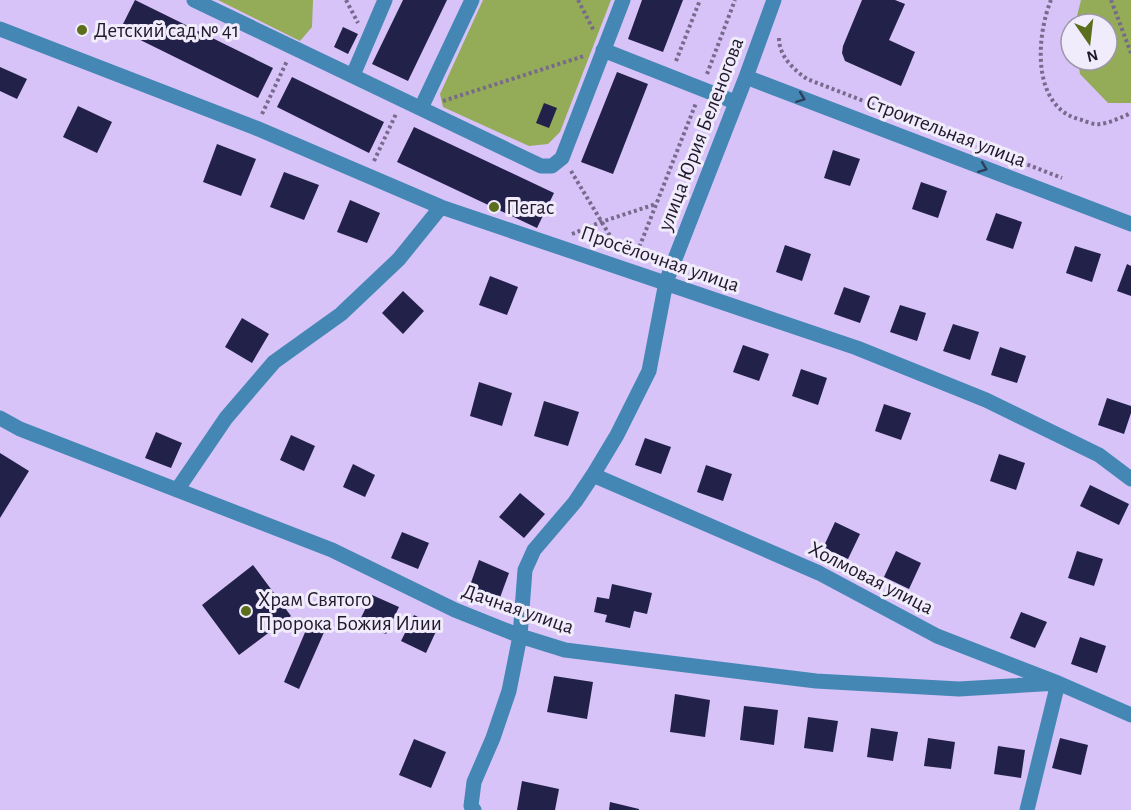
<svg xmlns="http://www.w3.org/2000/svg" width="1131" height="810" viewBox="0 0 1131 810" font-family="'Alegreya Sans',sans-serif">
<rect width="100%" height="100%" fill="#d7c3f7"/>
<path fill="#94ab57" d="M218 0H313L312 27 300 41Z
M483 0H611L560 132 548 144 529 146 443 107 440 94Z
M1081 0H1131V103H1108L1080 74 1078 60H1107V24H1075Z"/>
<path fill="#22214a" d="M135 0 273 68 258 98 120 30Z
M403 0H447L408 81 372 64Z
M642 0H683L663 52 628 39Z
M862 0H895L905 4 889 40 915 52 901 86 845 61 842 53 843 46Z
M343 27 358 34 348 54 334 47Z
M0 67 27 79 17 99 0 91Z
M617 72 648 84 613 174 581 162Z
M292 77 384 122 369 153 277 107Z
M544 103 557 108 549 128 536 123Z
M78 106 112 122 97 153 63 137Z
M414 127 554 193 537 228 397 162Z
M217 144 256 159 241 196 203 182Z
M833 150 860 159 850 186 824 178Z
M284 172 319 185 304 220 270 207Z
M921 182 947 191 938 218 912 209Z
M350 200 380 213 367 243 337 232Z
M996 213 1022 222 1013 249 986 240Z
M785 245 811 254 802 281 776 272Z
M1075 246 1101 254 1092 282 1066 273Z
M1127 264 1131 266V296L1117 291Z
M490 276 518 287 507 315 479 305Z
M844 287 870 296 860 323 834 314Z
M403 291 424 311 403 334 382 313Z
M900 305 926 313 917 341 890 332Z
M242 318 269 334 252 363 225 347Z
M953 324 979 332 970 360 943 351Z
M743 345 769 354 759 381 733 372Z
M1000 347 1026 356 1017 383 991 375Z
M801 369 827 378 818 405 792 396Z
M479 382 512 393 502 426 470 416Z
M1107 398 1131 406V413L1124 434 1098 425Z
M544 401 579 412 568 446 534 436Z
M884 404 911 413 901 440 875 431Z
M156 432 182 443 171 468 145 458Z
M291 435 315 446 304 471 280 460Z
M645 438 671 447 661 474 635 465Z
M0 453 29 471 0 518Z
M999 454 1025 463 1016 490 990 481Z
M353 464 375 475 365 497 343 487Z
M706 465 732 474 723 501 697 492Z
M1090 485 1129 504 1119 525 1080 506Z
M520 493 545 514 524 538 499 517Z
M835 522 860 534 848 559 823 548Z
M402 532 429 543 418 569 391 558Z
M896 551 921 563 909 589 884 577Z
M1077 551 1103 559 1094 586 1068 578Z
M479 560 509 573 498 603 468 591Z
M253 565 291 616 239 655 202 605Z
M612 584 652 593 647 614 634 611 630 628 605 622 607 615 594 612 597 597 609 599Z
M372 595 399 607 386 634 359 622Z
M1021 612 1047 622 1035 648 1010 638Z
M414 615 438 627 426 653 401 641Z
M309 623 325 630 299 689 284 682Z
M1080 637 1106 646 1097 673 1071 664Z
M554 676 593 682 587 719 547 712Z
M675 694 710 700 705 737 670 732Z
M744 706 778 710 774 745 740 740Z
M808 717 838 721 833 752 804 748Z
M871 728 898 732 893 761 867 757Z
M928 738 955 742 951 769 924 766Z
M1060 738 1088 745 1081 775 1052 768Z
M414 739 446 752 431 788 399 775Z
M998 746 1025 750 1021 778 994 774Z
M522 781 559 789 555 810H517Z
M610 802 639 809V810H609Z"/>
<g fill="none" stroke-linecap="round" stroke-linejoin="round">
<path stroke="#786a8d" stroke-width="4" stroke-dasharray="3 3" stroke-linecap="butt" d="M346 0 358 23
M578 0 594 31
M1051 0C1036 37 1031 109 1082 120 1087 122 1094 125 1100 124 1110 123 1122 117 1131 113
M1111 0 1131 53
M779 38C779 56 793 69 807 79L1062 178
M676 61 700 0
M707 74 735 0
M443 101 584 56
M262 114 287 61
M374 161 396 114
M571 171 618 249
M572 234 601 222 656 204
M635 258 696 103"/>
<path stroke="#4487b5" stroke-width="15" d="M194 0 541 166H552L562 158 623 0
M0 29 256 128 441 207 857 348 986 400 1099 455 1131 479
M603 50 735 102
M353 75 385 0
M746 77 1131 224
M421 108 472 0
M0 418 20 429 332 550 455 610 520 636 565 650 816 681 959 689 1058 683
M593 475 819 573 937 636 1058 683 1131 715
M177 490 226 418 274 362 341 314 399 259 441 207
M474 810 471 806 474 782 493 738 509 691 520 636 525 570 534 550 575 502 593 475 617 435 649 371 666 282 746 77 774 0
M1027 810 1058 683"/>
</g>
<defs><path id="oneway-chevron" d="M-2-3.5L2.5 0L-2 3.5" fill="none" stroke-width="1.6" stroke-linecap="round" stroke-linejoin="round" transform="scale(1.5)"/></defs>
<g stroke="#2d3f5b">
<use href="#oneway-chevron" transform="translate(801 98) rotate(21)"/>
<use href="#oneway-chevron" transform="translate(983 168) rotate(21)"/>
</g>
<g fill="#5b6e1c" stroke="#f1ecfc" stroke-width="2">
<circle cx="82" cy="30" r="6"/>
<circle cx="494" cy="207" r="6"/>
<circle cx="246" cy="611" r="6"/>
</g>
<g text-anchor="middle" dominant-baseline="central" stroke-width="6" stroke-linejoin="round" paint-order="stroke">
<g font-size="21" fill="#20182b" stroke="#f1ecfc" text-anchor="start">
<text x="94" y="30">Детский сад № 41</text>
<text x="506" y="207">Пегас</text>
<text x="258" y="599">Храм Святого<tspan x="258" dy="24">Пророка Божия Илии</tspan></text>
</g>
<g font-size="21" fill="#20182b" stroke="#f1ecfc">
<text transform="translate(946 131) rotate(21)">Строительная улица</text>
<text transform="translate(701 134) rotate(-69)">улица Юрия Беленогова</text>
<text transform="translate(660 259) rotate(19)">Просёлочная улица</text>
<text transform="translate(871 578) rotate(27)">Холмовая улица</text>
<text transform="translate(518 609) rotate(19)">Дачная улица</text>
</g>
</g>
<g transform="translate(1089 42) rotate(166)"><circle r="28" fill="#f1ecfc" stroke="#9d97a8" stroke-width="1.5"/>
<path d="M0-4.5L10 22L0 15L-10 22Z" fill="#5b6e1c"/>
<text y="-9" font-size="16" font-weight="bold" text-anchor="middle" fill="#20182b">N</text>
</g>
</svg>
